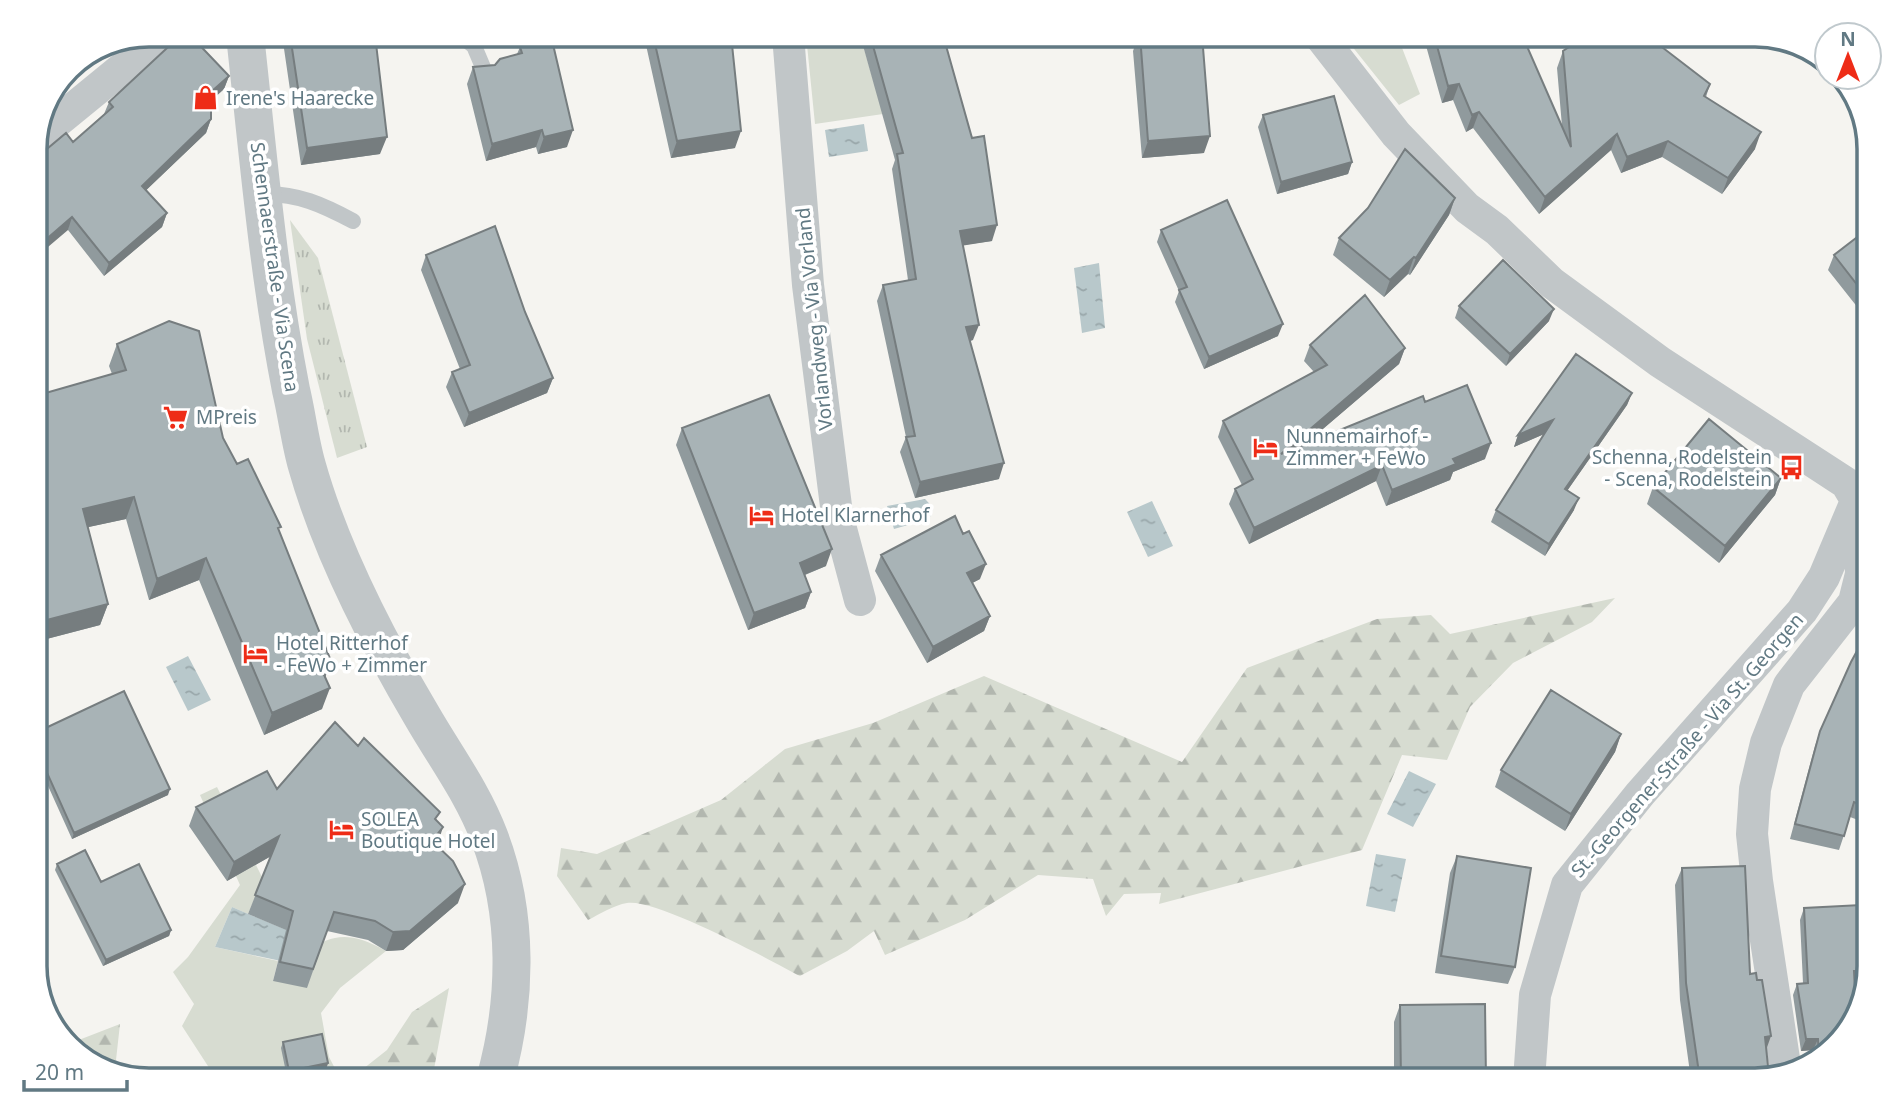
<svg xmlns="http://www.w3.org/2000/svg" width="1904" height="1115" viewBox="0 0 1904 1115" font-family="'Noto Sans',sans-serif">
<defs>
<pattern id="grass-tufts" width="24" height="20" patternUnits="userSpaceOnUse" patternTransform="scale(1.75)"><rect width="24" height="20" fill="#d7dcd1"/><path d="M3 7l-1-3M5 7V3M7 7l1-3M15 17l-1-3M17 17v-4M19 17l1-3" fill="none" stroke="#b2b7af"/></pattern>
<pattern id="forest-firs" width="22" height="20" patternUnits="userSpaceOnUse" patternTransform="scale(1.75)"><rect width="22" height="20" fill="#d7dcd1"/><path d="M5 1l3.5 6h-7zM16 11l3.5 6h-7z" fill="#b2b7af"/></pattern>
<pattern id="water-ripples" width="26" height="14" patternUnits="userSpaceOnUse" patternTransform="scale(1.75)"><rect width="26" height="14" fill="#b8c8cb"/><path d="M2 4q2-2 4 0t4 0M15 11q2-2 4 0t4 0" fill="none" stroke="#99a7aa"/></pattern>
</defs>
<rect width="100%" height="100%" fill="#f5f4f0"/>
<path fill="url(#grass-tufts)" d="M290 220 318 258 367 447 337 458 307 339Z"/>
<path fill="url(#forest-firs)" d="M1615 598 1592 622 1513 663 1470 707 1447 760 1402 755 1362 850 1159 904 1161 893 1124 894 1106 916 1093 879 1038 875 965 920 885 955 874 931 847 951 800 976C770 960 656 898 627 903 614 905 600 914 588 920L557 876 561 848 597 854 721 800 785 749 873 723 984 676 1182 762 1247 668 1377 619 1431 615 1450 634Z
M449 988 432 1080H349L387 1050 412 1012Z
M120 1024 116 1060 126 1074 92 1064 71 1043Z"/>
<path fill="#d7dcd1" d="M806 35H860L883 114 815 124Z
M1343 35H1397L1420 94 1399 105Z
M217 787 263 879 248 914 232 907 215 947 278 961 273 981C315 947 331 919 386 951L340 988 321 1013 329 1057 341 1080H217L182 1026 194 1004 173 972 188 957 240 885 200 795Z"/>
<path fill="url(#water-ripples)" d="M864 124 868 151 829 157 825 130Z
M1099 263 1105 328 1082 333 1074 268Z
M925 499C932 506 934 509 929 519L894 529 887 506Z
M1152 501 1173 546 1148 557 1127 512Z
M188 656 211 700 188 711 166 667Z
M1409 771 1436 784 1413 827 1387 814Z
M1376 854 1406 859 1395 912 1366 906Z
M232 907 303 937 295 964 215 947Z"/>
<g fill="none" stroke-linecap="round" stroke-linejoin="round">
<path stroke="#c1c6c8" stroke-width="16" d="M460 35 474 46 485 72
M263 194C297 193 323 205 353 221"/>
<path stroke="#c1c6c8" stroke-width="32" d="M788 35 808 285 837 514 860 600
M1319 35 1396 134 1467 208 1497 230 1552 283 1660 362 1846 483 1856 500 1860 539 1861 574 1854 602 1789 685 1766 743 1755 789 1752 834 1757 881 1786 1072
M37 138 163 35
M1529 1080 1535 995 1567 885 1640 794 1802 611 1824 577 1854 506"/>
<path stroke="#c1c6c8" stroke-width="38" d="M245 35C258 154 268 273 291 390 297 415 300 442 307 466 331 551 377 640 422 716 445 756 473 793 489 836 519 914 517 1001 495 1080"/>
</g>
<path fill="#909a9d" d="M282 35H375L380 154 301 165Z
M649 35H731L735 148 671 158 646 45Z
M860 35H943L992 241 963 245 973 340 970 341 999 479 915 498 900 452 906 437 877 301 883 285 908 280 892 169 895 160Z
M1139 35 1204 153 1142 158 1133 51Z
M1423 35H1522L1562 126 1557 68 1563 51 1654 41 1710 84 1706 97 1755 149 1722 194 1662 157 1621 173 1611 150 1539 214 1473 128 1466 132 1453 100 1442 103Z
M520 47 567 147 538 154 536 147 486 161 467 84 473 67 495 65 517 54Z
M1810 50 1812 51 1827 65V74L1807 58Z
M229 76 224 89 211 101V119L206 133 146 190 167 213 162 227 104 276 68 230 73 142 104 114 109 102Z
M1830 77H1839L1853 92 1855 97Z
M1263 115 1352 162 1348 174 1277 194 1258 127Z
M1455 198 1449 215 1410 275 1408 274 1384 297 1333 255 1339 238Z
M1869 228V316L1866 318 1828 270 1834 255Z
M1161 230 1278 336 1204 369 1175 302 1179 291 1157 242Z
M426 255 553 378 547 393 464 427 446 387 452 372 460 369 421 270Z
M1459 306 1549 321 1506 366 1455 318Z
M117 344 223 438 237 464 279 531 331 661 325 678 322 709 264 735 199 580 149 600 126 519 88 527 108 604 100 625 35 642V396L112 374 109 366Z
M1310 345 1405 348 1399 364 1305 444 1425 402 1485 459 1453 472 1450 480 1386 506 1376 481 1249 544 1229 504 1235 489 1242 485 1218 437 1223 421 1314 372 1304 361Z
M1632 393 1627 405 1567 491 1574 510 1545 556 1491 522 1496 510 1544 434 1514 447 1518 435Z
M682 428 826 566 805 575 811 592 805 608 748 630 676 445Z
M1781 478 1775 495 1719 563 1647 504 1653 487Z
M881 555 980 579 972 583 990 616 984 631 927 663 875 571Z
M1869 629V824L1850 817 1839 850 1790 839 1815 746 1820 731Z
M35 733 168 795 72 839 35 757Z
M1621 734 1615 752 1565 831 1495 787 1501 770Z
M358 746 437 820V845L458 903 403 950 386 951 368 940 327 931 307 988 273 981 286 930 248 914 271 856 227 881 189 826 196 807 277 789Z
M1457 856 1515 967 1508 984 1435 973 1450 873Z
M57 864 101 882 171 930 169 936 103 966 55 870Z
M1682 868 1750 974 1766 1049 1755 1080H1691L1680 1000 1675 885Z
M1804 908 1859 983H1855L1853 1023 1814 1062 1813 1050 1801 1051 1793 995 1797 984 1803 983 1800 920Z
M1400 1005 1486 1080H1394V1022Z
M283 1042 328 1063 326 1069 287 1077 281 1048Z"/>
<path fill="#767d7f" d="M229 76 224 89 206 105 211 92Z
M1459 84 1453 100 1442 103 1448 86Z
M1479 112 1473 128 1466 132 1472 115Z
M211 119 206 133 137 199 142 186Z
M542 130 536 147 486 161 492 144Z
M573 130 567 147 538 154 544 137Z
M741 131 735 148 671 158 677 141Z
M1761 132 1755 149 1722 194 1728 178Z
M1617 134 1611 150 1539 214 1545 197Z
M1210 136 1204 153 1142 158 1148 141Z
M387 137 380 154 301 165 307 148Z
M1668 141 1662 157 1621 173 1627 157Z
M1352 162 1348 174 1277 194 1281 182Z
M1455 198 1449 215 1410 275 1416 258Z
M167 213 162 227 104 276 109 263Z
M72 217 68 230 35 258V249Z
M997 225 992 241 954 247 960 231Z
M1414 257 1408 274 1384 297 1390 280Z
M1554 309 1549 321 1506 366 1510 354Z
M1283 324 1278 336 1204 369 1209 357Z
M979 325 973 340 961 343 966 327Z
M1405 348 1399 364 1275 470 1281 454Z
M553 378 547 393 464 427 469 413Z
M1632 393 1627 405 1560 501 1565 489Z
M1553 420 1549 432 1514 447 1518 435Z
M1491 443 1485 459 1453 472 1450 480 1386 506 1392 490 1453 459Z
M1004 463 999 479 915 498 920 482Z
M1382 465 1376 481 1249 544 1254 528Z
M1781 478 1775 495 1719 563 1725 546Z
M134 497 126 519 75 530 83 509Z
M1579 498 1574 510 1545 556 1549 544Z
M832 549 826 566 794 579 800 563Z
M206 558 199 580 149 600 157 579Z
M986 564 980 579 961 589 967 573Z
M811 592 805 608 748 630 754 613Z
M108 604 100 625 35 642 43 621Z
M990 616 984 631 927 663 933 647Z
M331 661 323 683 320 666Z
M330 688 322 709 264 735 272 713Z
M1621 734 1615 752 1565 831 1571 814Z
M170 789 168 795 72 839 74 833Z
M443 827 437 846 432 841Z
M279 836 273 855 227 881 234 862Z
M465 884 458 903 403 950 386 951 393 932Z
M171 930 169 936 103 966 106 960Z
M1854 971H1864L1859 983H1850Z
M1771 1036 1765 1053V1037Z
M1806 1039H1818L1813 1050 1801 1051Z
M328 1063 326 1069 287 1077 289 1071Z"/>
<path fill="#a8b3b6" stroke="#767d7f" stroke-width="2" d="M181 35H190L229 76 211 92V119L142 186 167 213 109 263 72 217 35 249V159L66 133 73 142 113 107 109 102Z
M290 35H375L387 137 307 148Z
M653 35H731L741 131 677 141Z
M870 35H943L972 138 984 136 997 225 960 231 979 325 966 327 1004 463 920 482 906 437 915 436 883 285 916 279 897 154 903 153Z
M1140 35H1202L1210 136 1148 141Z
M1434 35H1522L1571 147 1563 51 1587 35H1652L1654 41 1710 84 1704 96 1761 132 1728 178 1668 141 1627 157 1617 134 1545 197 1479 112 1472 115 1459 84 1448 86Z
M552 40 573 130 544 137 542 130 492 144 473 67 495 65 500 59 522 53 520 47Z
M1334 96 1352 162 1281 182 1263 115Z
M1405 149 1455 198 1416 258 1414 257 1390 280 1339 238 1368 208Z
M1227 200 1283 324 1209 357 1179 290 1187 287 1161 230Z
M495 226 525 312 553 378 469 413 452 372 470 365 426 255Z
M1869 228V300L1834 255Z
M1503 260 1554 309 1510 354 1459 306Z
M1365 295 1405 348 1281 454 1423 396 1425 402 1467 385 1491 443 1453 459 1456 464 1392 490 1382 465 1254 528 1235 489 1253 479 1223 421 1327 365 1310 345Z
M169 321 199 331 223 438 237 464 248 459 281 527 278 528 331 661 320 666 330 688 272 713 206 558 157 579 134 497 83 509 108 604 43 621 35 590V396L126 370 117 344Z
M1576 354 1632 393 1565 489 1579 498 1549 544 1496 510 1553 420 1518 435Z
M769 395 832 549 800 563 811 592 754 613 682 428Z
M1709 419 1781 478 1725 546 1653 487Z
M955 516 963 534 969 531 986 564 967 573 990 616 933 647 881 555Z
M1869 629V808L1854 802 1844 836 1795 824 1820 731 1851 662Z
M1551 690 1621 734 1571 814 1501 770Z
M124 691 170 789 74 833 35 746V733Z
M335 722 358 746 364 738 440 812 435 819 443 827 432 841 453 861 465 884 410 931 393 932 375 921 334 912 313 969 280 962 293 911 255 895 279 836 234 862 196 807 267 771 277 789Z
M85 850 101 882 139 864 171 930 106 960 57 864Z
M1457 856 1531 868 1515 967 1441 956Z
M1745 866 1750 974 1756 973 1757 980H1762L1771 1036 1765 1037 1769 1076 1755 1080H1700L1686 983 1682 868Z
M1861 905 1864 971H1854L1856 1012 1853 1023 1819 1058 1818 1039H1806L1797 984 1808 983 1804 908Z
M1485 1004 1486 1080H1401L1400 1005Z
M322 1034 328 1063 289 1071 283 1042Z"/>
<defs>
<symbol id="shop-bare" viewBox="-9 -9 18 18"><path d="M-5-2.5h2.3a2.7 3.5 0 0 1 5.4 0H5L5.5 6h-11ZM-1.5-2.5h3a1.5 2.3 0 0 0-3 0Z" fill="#ee2c17" stroke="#fff" stroke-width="2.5" paint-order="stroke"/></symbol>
<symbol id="supermarket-bare" viewBox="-9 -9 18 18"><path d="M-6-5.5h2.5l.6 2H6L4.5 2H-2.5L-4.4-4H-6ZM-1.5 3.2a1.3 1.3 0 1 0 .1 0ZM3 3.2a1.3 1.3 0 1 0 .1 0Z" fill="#ee2c17" stroke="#fff" stroke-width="2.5" paint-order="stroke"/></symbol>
<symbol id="hotel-bare" viewBox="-9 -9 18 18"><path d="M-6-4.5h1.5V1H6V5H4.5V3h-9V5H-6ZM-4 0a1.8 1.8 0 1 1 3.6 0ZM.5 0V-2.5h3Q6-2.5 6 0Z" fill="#ee2c17" stroke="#fff" stroke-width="2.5" paint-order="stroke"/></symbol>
<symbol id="bus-bare" viewBox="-9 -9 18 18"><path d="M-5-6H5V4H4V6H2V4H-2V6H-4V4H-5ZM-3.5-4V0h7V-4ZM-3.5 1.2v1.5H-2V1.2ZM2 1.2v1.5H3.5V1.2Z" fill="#ee2c17" stroke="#fff" stroke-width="2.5" paint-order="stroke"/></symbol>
</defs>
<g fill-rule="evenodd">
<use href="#shop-bare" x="188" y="80" width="35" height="35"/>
<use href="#supermarket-bare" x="158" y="400" width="35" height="35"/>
<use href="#hotel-bare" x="1248" y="430" width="35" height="35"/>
<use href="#bus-bare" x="1774" y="450" width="35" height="35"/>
<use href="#hotel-bare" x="744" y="498" width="35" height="35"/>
<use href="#hotel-bare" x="238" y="636" width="35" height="35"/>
<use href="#hotel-bare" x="324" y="812" width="35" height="35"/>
</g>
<g text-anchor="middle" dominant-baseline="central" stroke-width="7" stroke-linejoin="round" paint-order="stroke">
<g font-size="19" fill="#617983" stroke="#fff" text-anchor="start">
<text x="226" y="98">Irene's Haarecke</text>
<text x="196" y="417">MPreis</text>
<text x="1286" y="436">Nunnemairhof -<tspan x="1286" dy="22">Zimmer + FeWo</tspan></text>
<text x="1772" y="457" text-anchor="end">Schenna, Rodelstein<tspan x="1772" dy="22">- Scena, Rodelstein</tspan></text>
<text x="781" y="515">Hotel Klarnerhof</text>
<text x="276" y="643">Hotel Ritterhof<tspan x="276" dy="22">- FeWo + Zimmer</tspan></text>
<text x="361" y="819">SOLEA<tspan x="361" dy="22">Boutique Hotel</tspan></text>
</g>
<g font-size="19" fill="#617983" stroke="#fff">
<text transform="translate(275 267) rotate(82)">Schennaerstraße - Via Scena</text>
<text transform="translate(814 319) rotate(-96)">Vorlandweg - Via Vorland</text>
<text transform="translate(1687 745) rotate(-49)">St.-Georgener-Straße - Via St. Georgen</text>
</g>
</g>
<path d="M0 0H1904V1115H0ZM149 47H1755A102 102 0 0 1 1857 149V966A102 102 0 0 1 1755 1068H149A102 102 0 0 1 47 966V149A102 102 0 0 1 149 47Z" fill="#fff" fill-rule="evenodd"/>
<path fill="none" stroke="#617983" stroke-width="3.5" d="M149 47H1755A102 102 0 0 1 1857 149V966A102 102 0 0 1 1755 1068H149A102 102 0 0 1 47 966V149A102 102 0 0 1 149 47Z"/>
<g transform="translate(1848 56)"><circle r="33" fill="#ffffff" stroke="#c0c9cd" stroke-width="2"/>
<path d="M0-5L12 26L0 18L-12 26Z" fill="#ee2c17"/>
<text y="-10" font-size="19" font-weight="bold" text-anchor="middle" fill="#617983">N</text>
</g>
<path d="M24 1080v10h103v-10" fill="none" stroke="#617983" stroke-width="3.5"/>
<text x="35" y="1080" font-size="21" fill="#617983" stroke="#ffffff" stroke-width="5" paint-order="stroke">20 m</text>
</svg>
